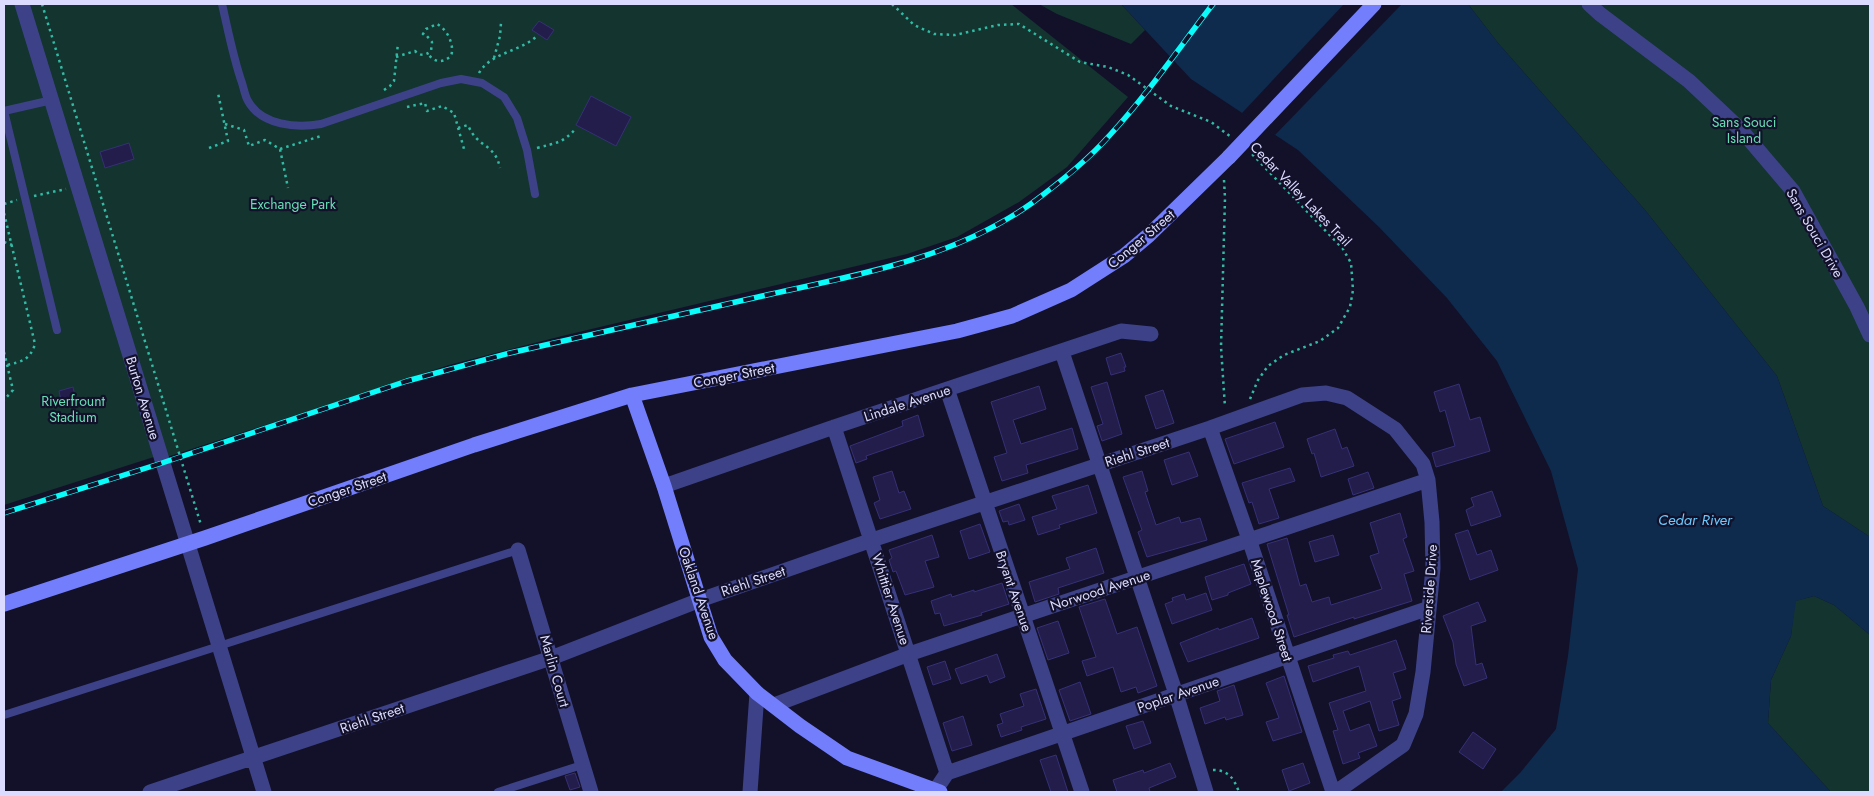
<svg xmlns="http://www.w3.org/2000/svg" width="1874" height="796" viewBox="0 0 1874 796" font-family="Jost,sans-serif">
<rect width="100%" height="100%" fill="#13112a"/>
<path fill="#143430" d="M4 4H1011L1128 97 1067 167 1019 202 957 237 907 254 562 336 449 365 161 459 160 455 4 505Z
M1039 4H1121L1145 30 1131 44 1057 14Z
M1468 4H1870V537L1823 506 1777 376 1645 210 1498 43Z
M1814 596 1834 605 1870 635V792H1831L1768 723 1771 680 1791 636 1795 601Z"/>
<path fill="#0e2b4d" d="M1121 4H1468L1498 43 1645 210 1777 376 1823 506 1870 537V635L1834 605 1814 596 1796 601 1791 636 1771 680 1768 723 1831 792H1501L1520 773 1556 729 1568 656 1578 569 1551 471 1497 361 1447 298 1379 227 1298 150 1191 79Z"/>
<path fill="#13112a" d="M1344 4H1402L1275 135 1242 113Z"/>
<path fill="#221d4b" stroke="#363076" d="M539 21 554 30 547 40 532 30Z
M591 96 631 117 616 146 576 125Z
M129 143 134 159 105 168 100 152Z
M1121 353 1126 367H1124L1125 371 1111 375 1106 358Z
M1107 382 1122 434 1102 441 1097 426 1103 424 1091 387Z
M1459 384 1470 420 1480 417 1490 451 1436 467 1432 453 1455 446 1445 410 1440 412 1434 392Z
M1039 386 1046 409 1013 420 1021 444 1072 428 1078 449 1026 465 1028 473 1002 481 994 457 1007 453 991 402Z
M73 387 76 401 62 405 59 391Z
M1163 390 1174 423 1156 429 1145 396Z
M918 415 924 436 866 456 867 459 856 463 850 446 903 426 902 421Z
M1275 422 1284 447 1234 464 1225 439Z
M1335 429 1342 449 1347 447 1354 466 1321 477 1314 453 1312 454 1307 439Z
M1189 452 1198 476 1172 485 1164 460Z
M1290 468 1295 481 1269 489 1279 518 1259 524 1252 502 1249 503 1242 483Z
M892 471 899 493 904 491 911 509 880 519 874 503 880 500 873 477Z
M1142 471 1148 491 1145 492 1156 525 1179 517 1181 523 1200 518 1207 540 1147 557 1138 532 1142 530 1123 477Z
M1368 472 1374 488 1353 495 1348 479Z
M1088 485 1097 513 1059 525 1060 528 1038 535 1032 517 1057 509 1052 496Z
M1492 491 1501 516 1471 526 1466 510 1474 506 1471 498Z
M1019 504 1025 520 1009 525 1008 521 1003 522 999 511Z
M1400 513 1407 537 1403 539 1414 571 1404 574 1412 601 1354 619V617L1294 637 1287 615H1289L1267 544 1287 538 1300 586 1306 584 1312 602 1329 597 1331 605 1382 589 1370 556 1379 553 1370 523Z
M980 524 990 552 969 559 960 531Z
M1468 530 1477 555 1491 550 1498 570 1470 580 1455 534Z
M932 535 939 557 925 561 934 587 905 595 896 571 893 572 889 560 892 558 889 550Z
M1333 535 1339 555 1315 562 1309 542Z
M1096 548 1104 573 1058 588 1059 594 1035 602 1029 582 1070 569 1066 558Z
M1244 564 1251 584 1228 593V595L1212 600 1205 577Z
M1002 583 1009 604 981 613 982 615 944 626 940 613 935 614 931 601 951 594 952 597 974 590V592Z
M1206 593 1212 610 1172 624 1165 604 1173 601 1172 598 1184 594 1186 600Z
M1105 599 1117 634 1137 627 1157 686 1138 693 1136 687 1121 692 1113 667 1087 676 1082 661 1096 657 1079 607Z
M1478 602 1486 621 1471 626 1476 665 1482 663 1487 678 1464 686 1456 664 1453 642 1443 616Z
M1252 618 1259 638 1188 662 1180 643 1218 628 1219 630Z
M1058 621 1069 653 1048 660 1037 628Z
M1396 640 1406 669 1393 673 1401 698 1392 701 1399 725 1379 731 1370 701 1343 711 1350 731 1369 724 1377 746 1358 753 1360 758 1343 764 1333 731 1338 730 1329 703 1366 691 1359 666 1313 682 1308 666 1334 658 1333 655 1348 651 1350 655Z
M997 654 1005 677 990 683 987 675 961 684 955 669Z
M945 661 951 679 933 685 927 667Z
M1284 676 1302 732 1273 741 1266 722 1279 718 1266 683Z
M1080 682 1091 714 1070 721 1059 690Z
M1234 685 1243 715 1226 720 1225 717 1205 724 1200 708 1220 701 1217 691Z
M1036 689 1046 719 1021 727 1022 730 1001 737 997 725 1003 723 1000 714 1024 706 1020 694Z
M963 716 972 745 952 751 943 723Z
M1143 721 1151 743 1134 749 1126 726Z
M1473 732 1496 749 1483 769 1459 752Z
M1056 755 1068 792H1051L1040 760Z
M1170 763 1176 777 1149 788 1150 792H1117L1113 780 1143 770 1144 773Z
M1303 763 1310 783 1289 791 1282 770Z
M575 773 580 787 570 790 565 776Z"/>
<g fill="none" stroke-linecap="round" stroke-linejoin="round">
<path stroke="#32bba4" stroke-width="2.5" stroke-dasharray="2.5 4" stroke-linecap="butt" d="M42 4 201 525
M892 4 914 25 934 34 955 35 998 25 1019 24 1080 62 1108 67 1128 75 1171 106 1211 122 1231 137
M396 57 415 51C420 56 425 56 431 51L432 42 426 35 423 34 426 29 437 24C447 29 455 45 451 56 443 63 435 63 428 54
M494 58 500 36 501 23
M479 73C491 52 521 52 538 35
M384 90 390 86 394 81 398 43
M407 107 425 103 427 111 442 106 454 113 464 149
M225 124 244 130 249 146 265 140 280 149 288 188
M458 128 468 125C477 148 495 143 500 168
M209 148 228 141 218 93
M537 148C555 143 564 143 576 128
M280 149 321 136
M1224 180 1225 198 1221 347 1225 407
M34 196 66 189
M4 204 17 200
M4 213 35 344C30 360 21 362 7 365
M4 242 12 245
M4 352 13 390 4 400
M1250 399 1258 380 1268 366 1284 355 1320 341 1338 328 1350 307 1353 290 1351 263 1343 249 1251 153
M1213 770C1229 770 1234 779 1239 792"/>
<path stroke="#3d4288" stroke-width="8" d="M222 4C228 30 233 57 242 83 244 89 245 96 248 101 262 126 297 128 321 124L441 83 461 79 482 83 504 97 517 118 527 150 535 194
M52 100 4 111 57 330
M4 715 518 550
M498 792 582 765"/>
<path stroke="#3d4288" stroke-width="15" d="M22 4 264 792
M1589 4 1600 14 1689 81 1742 131 1793 191 1857 307 1870 335
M1062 352 1176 694 1206 792
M947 389 1082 792
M834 427 947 773
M1210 428 1249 539 1333 792
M664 486 834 427 1121 331 1151 334
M518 550 591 792
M774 705 909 654 1428 480
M935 791 947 773 1429 608
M150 792 551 658 700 600 872 540 1210 428 1302 395 1326 393 1347 398 1395 429 1423 464 1428 480 1432 522 1433 568 1423 672 1416 714 1403 745 1336 792
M750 792 757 693"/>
<path stroke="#737efd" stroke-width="15" d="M632 395 664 486 711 637 725 660 757 693 800 726 847 758 940 792
M4 604 205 538 474 445 632 395 957 331 1012 316 1071 290 1124 256 1149 235 1229 157"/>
<defs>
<path id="rail" d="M4 513 162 463 407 381 510 353C592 334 675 316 758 297 851 276 952 260 1032 203 1059 183 1087 161 1109 136 1147 95 1179 48 1213 4"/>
</defs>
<use href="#rail" stroke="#0afcfa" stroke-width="5.5"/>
<use href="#rail" stroke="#13112a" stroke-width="4" stroke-dasharray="11" stroke-linecap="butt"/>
<path stroke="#737efd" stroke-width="15" d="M1229 157 1374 4"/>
</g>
<g text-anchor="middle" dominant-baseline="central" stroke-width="4.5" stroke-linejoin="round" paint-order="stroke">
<g font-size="14" fill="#66dfb4" stroke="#13112a">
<text x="1744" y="122">Sans Souci<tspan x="1744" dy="16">Island</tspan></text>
<text x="293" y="204">Exchange Park</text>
<text x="73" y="401">Riverfrount<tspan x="73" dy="16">Stadium</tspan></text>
</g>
<g font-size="14" fill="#dbdbff" stroke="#13112a">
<text transform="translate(1301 194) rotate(46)">Cedar Valley Lakes Trail</text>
<text transform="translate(1815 233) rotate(60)">Sans Souci Drive</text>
<text transform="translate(1141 239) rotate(-40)">Conger Street</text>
<text transform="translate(734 375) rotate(-11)">Conger Street</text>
<text transform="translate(143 398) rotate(73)">Burton Avenue</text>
<text transform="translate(907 403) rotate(-18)">Lindale Avenue</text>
<text transform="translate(1137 452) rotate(-18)">Riehl Street</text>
<text transform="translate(347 489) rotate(-19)">Conger Street</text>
<text transform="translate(753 581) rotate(-19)">Riehl Street</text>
<text transform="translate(1429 589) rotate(-86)">Riverside Drive</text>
<text transform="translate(1100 590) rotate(-18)">Norwood Avenue</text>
<text transform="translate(1014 591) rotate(71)">Bryant Avenue</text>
<text transform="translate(699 593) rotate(71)">Oakland Avenue</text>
<text transform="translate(891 599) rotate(72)">Whittier Avenue</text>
<text transform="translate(1272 610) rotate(72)">Maplewood Street</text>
<text transform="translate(555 671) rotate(74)">Marlin Court</text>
<text transform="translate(1178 694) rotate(-19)">Poplar Avenue</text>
<text transform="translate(372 718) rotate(-19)">Riehl Street</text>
</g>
<g font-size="15" font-style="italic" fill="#6ac9fd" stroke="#13112a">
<text x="1695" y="520">Cedar River</text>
</g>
</g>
<rect width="1874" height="796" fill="none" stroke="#dbdbff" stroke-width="10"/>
</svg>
